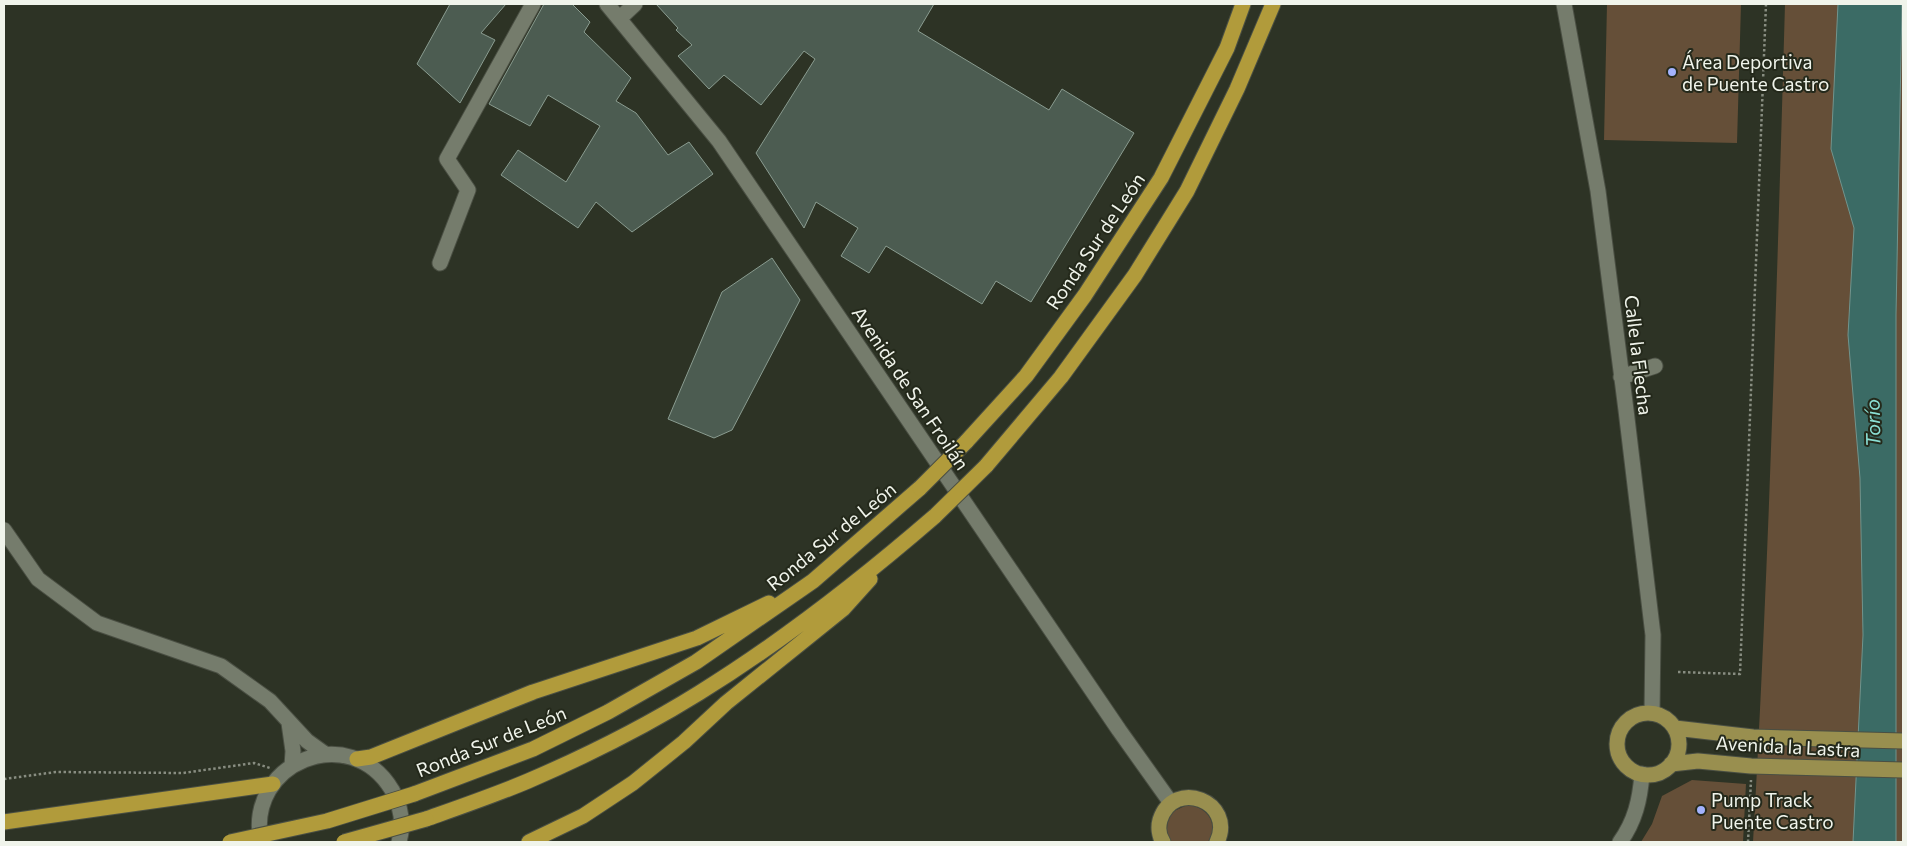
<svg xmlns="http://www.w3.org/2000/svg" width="1907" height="846" viewBox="0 0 1907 846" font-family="Commissioner,sans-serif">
<rect width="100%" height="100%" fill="#2d3325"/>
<path fill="#654f38" d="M1607 4H1741L1737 143 1604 140Z
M1785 4H1903V842H1753C1769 563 1777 283 1785 4Z
M1692 780 1746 784 1743 842H1641L1652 824 1662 796Z
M1187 805C1207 806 1220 824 1208 842H1171C1165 832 1166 823 1172 812Z"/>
<path fill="#3b6b65" stroke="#71948d" d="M1838 4H1902L1896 315V842H1853L1863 635 1860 478 1848 335 1854 228 1831 149Z"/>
<path fill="#4c5c51" stroke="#8a9c90" d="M450 4H506L481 33 495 40 460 103 417 64Z
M544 4H572L590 22 584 32 631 78 616 101 636 113 668 155 689 142 713 174 632 232 596 202 578 228 501 175 518 150 566 182 600 126 548 95 530 126 489 104Z
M656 4H934L918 31 1049 110 1062 89 1134 133 1031 302 996 281 982 304 886 246 869 273 841 256 858 228 816 202 804 228 756 153 815 59 804 51 761 105 724 75 709 89 678 56 692 45 676 30 678 28Z
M772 258 800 300 732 430 714 438 668 419 722 292Z"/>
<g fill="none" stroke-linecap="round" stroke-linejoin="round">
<defs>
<path id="minor" d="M607 4 719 141 1119 730 1171 803
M1564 4 1598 191 1626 410 1653 635 1652 713
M620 18 635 4
M440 263 468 190 447 159 533 4
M1621 377 1655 366
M4 530 38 579 97 623 221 666 270 701 307 741 325 754
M289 723 293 751 292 766
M261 842C245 762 350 720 392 790 401 806 404 825 399 842
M1620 842C1635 821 1640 800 1642 774"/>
<path id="major" d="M1617 744a31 31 0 1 1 62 0a31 31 0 1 1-62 0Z
M1675 728 1753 737 1903 741
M1671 764 1698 761 1751 766 1903 770
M1163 842C1159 836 1158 827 1160 820 1174 777 1236 802 1217 842"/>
<path id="highway" d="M966 442 1026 376 1085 295 1161 178 1227 48 1243 4
M986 466 1061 377 1135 275 1187 191 1237 89 1273 4
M357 759 371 757 533 692 697 638 769 603
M414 794 533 749 608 712 696 662 813 581 920 488
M426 819C460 807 495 795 528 781 586 756 646 726 699 693 783 641 861 580 935 516
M4 822 273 784
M529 842 583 816 633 783 684 742 726 703 843 609 870 579"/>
</defs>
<use href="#minor" stroke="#4a4f43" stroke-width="17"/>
<use href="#major" stroke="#4a4f43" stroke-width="17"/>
<use href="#highway" stroke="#4a4f43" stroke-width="17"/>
<path stroke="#888d81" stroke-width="2.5" stroke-dasharray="2.5 2.5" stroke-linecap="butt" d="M1678 672 1740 674 1766 4
M4 779 56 772 183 773 254 763 270 768
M1748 842 1751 780"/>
<use href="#minor" stroke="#757c6c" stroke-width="15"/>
<use href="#major" stroke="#998f4f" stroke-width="15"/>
<use href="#highway" stroke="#b19b3b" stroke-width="15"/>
<defs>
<path id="highway-bridge" d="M920 488 966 442
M935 516 986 466
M230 842 327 821 414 794
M344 842 426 819"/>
</defs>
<use href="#highway-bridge" stroke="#4a4f43" stroke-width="17" stroke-linecap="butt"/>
<use href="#highway-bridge" stroke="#b19b3b" stroke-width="15"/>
</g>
<g fill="#a3b2fd" stroke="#24291b" stroke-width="2">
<circle cx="1672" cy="72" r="5"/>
<circle cx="1701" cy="810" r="5"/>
</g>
<g text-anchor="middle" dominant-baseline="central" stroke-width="4" stroke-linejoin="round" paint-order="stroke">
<g font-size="19" fill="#f0f4eb" stroke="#24291b" text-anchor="start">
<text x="1682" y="61">Área Deportiva<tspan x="1682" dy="22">de Puente Castro</tspan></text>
<text x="1711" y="799">Pump Track<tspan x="1711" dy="22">Puente Castro</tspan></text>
</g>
<g font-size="19" fill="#f0f4eb" stroke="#24291b">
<text transform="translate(1095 241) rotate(-56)">Ronda Sur de León</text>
<text transform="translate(1639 355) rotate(83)">Calle la Flecha</text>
<text transform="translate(911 388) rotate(56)">Avenida de San Froilán</text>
<text transform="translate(831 536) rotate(-39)">Ronda Sur de León</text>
<text transform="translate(491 741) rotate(-22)">Ronda Sur de León</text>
<text transform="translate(1788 746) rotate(3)">Avenida la Lastra</text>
</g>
<g font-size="20" font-style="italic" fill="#8bdfd4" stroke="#24291b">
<text transform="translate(1872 423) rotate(-91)">Torío</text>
</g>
</g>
<rect width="1907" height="846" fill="none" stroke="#f0f4eb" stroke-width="10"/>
</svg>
